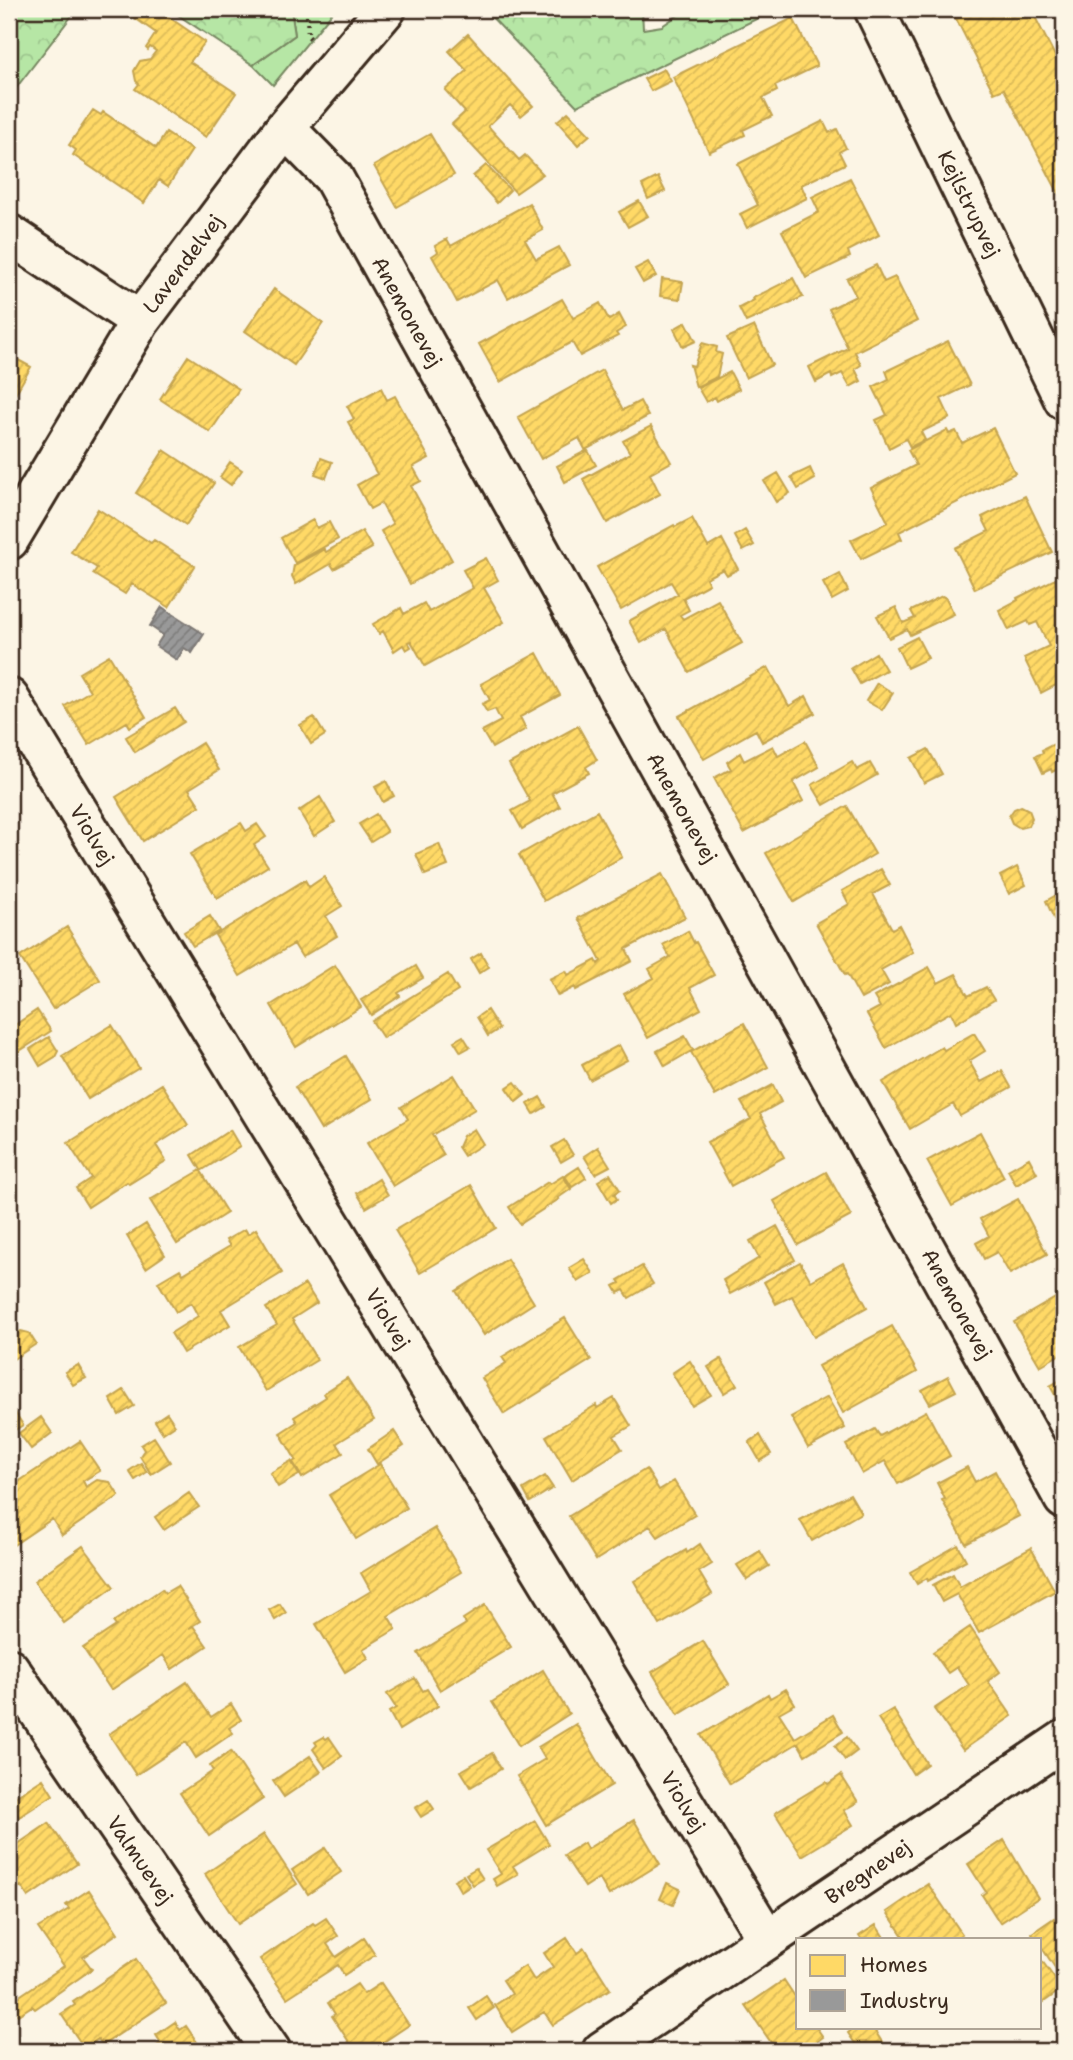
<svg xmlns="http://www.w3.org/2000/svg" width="1073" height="2060" viewBox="0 0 1073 2060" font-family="'Shantell Sans',sans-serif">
<defs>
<pattern id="forest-crowns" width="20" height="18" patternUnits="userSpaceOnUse" patternTransform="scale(1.75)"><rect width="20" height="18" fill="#b6e6a5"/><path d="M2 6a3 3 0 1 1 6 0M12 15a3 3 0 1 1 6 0" fill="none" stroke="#9dc58e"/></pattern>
<pattern id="homes-hatch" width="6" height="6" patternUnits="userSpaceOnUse" patternTransform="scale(1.75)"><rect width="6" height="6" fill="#ffd966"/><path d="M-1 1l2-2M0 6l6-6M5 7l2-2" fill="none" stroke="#dbba58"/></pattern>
<pattern id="industry-hatch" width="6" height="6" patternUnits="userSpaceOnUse" patternTransform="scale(1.75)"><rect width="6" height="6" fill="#999"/><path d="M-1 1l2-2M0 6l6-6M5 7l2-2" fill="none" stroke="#7e7d7c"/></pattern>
</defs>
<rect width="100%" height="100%" fill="#fcf5e5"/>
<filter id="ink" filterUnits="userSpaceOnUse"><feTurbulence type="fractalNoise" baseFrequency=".0143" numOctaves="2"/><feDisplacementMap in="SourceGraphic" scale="14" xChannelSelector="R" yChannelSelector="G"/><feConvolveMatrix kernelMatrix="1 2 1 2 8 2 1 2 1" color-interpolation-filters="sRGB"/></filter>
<g filter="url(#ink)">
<path fill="#b6e6a5" stroke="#788862" stroke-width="2" d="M291 9H335L273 85 253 65 295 35Z"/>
<path fill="url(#forest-crowns)" stroke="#788862" stroke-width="2" d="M9 9H77L9 97Z
M169 9H291L295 35 253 65Z
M484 9H642L643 29 662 26 687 9H777L577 106Z"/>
<path fill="url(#homes-hatch)" stroke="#c4a450" stroke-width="2" d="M122 9H157L205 42 190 62 236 93 206 137 135 89 139 84 136 81 134 71 140 61 150 59 156 51 150 47 148 50 146 48 156 33Z
M951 9H1031L1057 60 1064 56V199L1062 200 1004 89 994 93Z
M793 18 817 66 775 86 777 91 763 98 772 116 743 130 745 135 709 152 673 77Z
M468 34 533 106 521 116 510 105 488 126 519 160 525 155 543 174 516 193 452 124 465 112 445 90 467 71 449 51Z
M664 69 671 81 651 91 644 79Z
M93 110 101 115 103 112 156 148 166 133 192 150 168 186 159 180 144 203 73 155 76 150 69 145Z
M568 112 590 135 578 145 557 121Z
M823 121 829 133 837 129 846 148 839 152 845 164 801 185 807 198 747 228 740 214 758 205 738 164Z
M430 134 454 175 397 207 374 166Z
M486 165 510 190 497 203 473 176Z
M658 177 665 191 648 199 642 185Z
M850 178 879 235 848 251 850 257 806 278 782 231 819 212 812 197Z
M639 201 648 216 628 227 619 212Z
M529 203 543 230 525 240 536 259 559 247 569 265 508 298 498 280 457 302 432 256 438 252 435 246 447 239 451 246Z
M648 262 656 276 643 283 635 269Z
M876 265 884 282 895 277 917 321 855 352 861 365 855 369 861 381 850 387 842 373 832 378 831 374 816 382 809 367 848 348 829 309 856 296 847 279Z
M793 278 803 297 746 322 739 308 754 300 753 298Z
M662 279 683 282 680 299 660 296Z
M274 289 323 323 294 365 245 331Z
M562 299 573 318 600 303 609 320 619 314 626 327 616 333 618 336 580 356 572 342 500 382 479 344Z
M686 322 696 341 683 347 674 329Z
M754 326 772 365 746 378 727 338Z
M948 341 970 385 941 399 950 418 921 432 925 440 910 447 906 439 889 448 876 420 887 415 873 387 889 379 886 371Z
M702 343 717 347 716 352 722 354 717 377 696 387 690 365 694 366Z
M9 355 31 367 9 405Z
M188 356 239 389 210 432 160 399Z
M602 370 623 410 640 401 648 416 587 449 596 465 565 482 557 466 586 451 579 438 541 459 518 417Z
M730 372 739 389 717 401 715 397 706 402 698 388Z
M381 388 387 400 395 396 429 458 413 467 421 481 411 486 452 560 410 584 381 531 393 524 381 503 370 509 357 485 377 474 348 422 354 419 347 406Z
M651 426 671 462 650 474 660 494 607 523 583 479 630 453 623 441Z
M993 428 1015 473 899 532 902 539 861 559 851 540 888 522 871 488 916 465 908 450 947 430 949 434 956 431 962 443Z
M164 450 214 483 186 525 136 493Z
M321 458 332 462 326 478 315 474Z
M230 462 242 470 231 485 220 477Z
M810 468 815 479 798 489 791 477Z
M778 473 790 493 776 502 764 481Z
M1025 496 1052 552 975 589 955 548 989 531 982 517Z
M98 509 151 543 154 540 195 566 169 607 132 584 125 594 93 574 97 568 71 552Z
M692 518 708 547 722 539 738 569 727 575 723 569 706 578 709 584 683 598 689 610 680 615 683 619 718 600 742 643 689 672 666 629 641 643 629 621 678 594 671 582 621 610 597 567 674 525 675 527Z
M313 520 317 528 329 522 338 539 295 563 281 538Z
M745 530 754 545 743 551 735 536Z
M362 531 372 548 334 569 331 564 296 584 292 576 294 565 324 549 326 552Z
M486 558 498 580 484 588 504 622 425 666 411 641 408 642 411 647 406 650 403 645 394 651 383 631 379 634 373 624 401 608 404 614 424 603 429 612 473 588 463 570Z
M840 574 848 591 832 600 823 583Z
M1063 575 1064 681 1041 693 1024 658 1049 646 1037 622 1030 625 1028 621 1009 630 999 610 1018 600 1017 598Z
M942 596 946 598 954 614 910 635 907 629 889 638 877 616 896 607 903 623 915 618 911 611Z
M917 637 928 658 907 668 897 647Z
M537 653 560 695 520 717 526 729 492 748 482 731 501 721 495 709 487 712 482 704 490 700 481 684Z
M876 653 886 670 860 684 851 668Z
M109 655 146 717 130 727 127 722 89 745 65 706 90 691 79 673Z
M768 667 789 706 806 696 815 713 762 742 756 730 704 759 679 716Z
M877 683 893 693 882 710 866 701Z
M175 708 184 722 135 752 126 737Z
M314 717 325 735 311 744 300 725Z
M578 726 597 760 586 767 589 773 552 793 560 807 522 829 512 811 530 801 509 764Z
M1064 739V766L1052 772 1051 769 1043 773 1035 756 1043 753 1042 750Z
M805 741 819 767 793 782 803 801 744 833 714 778 731 769 727 762 740 753 744 761 773 746 778 756Z
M202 743 219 770 189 789 200 806 143 841 116 797Z
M928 749 942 774 924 783 911 758Z
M852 762 857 770 870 763 877 775 824 805 812 785Z
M386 781 394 796 383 802 375 787Z
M320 797 335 822 314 836 299 811Z
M847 806 875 854 794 902 766 853Z
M1021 806 1029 810 1032 818 1028 826 1020 828 1012 823 1009 816 1014 809Z
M597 811 622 857 544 901 519 855Z
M376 814 387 832 371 842 359 824Z
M241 823 246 831 257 824 266 837 254 845 268 866 217 898 190 854Z
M439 844 448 866 425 875 416 854Z
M1017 867 1026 885 1009 894 1000 876Z
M881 869 890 885 873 894 892 929 899 925 913 952 881 970 889 984 861 999 847 974 845 975 816 923 849 904 842 891Z
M662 874 685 917 626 949 632 961 576 990 575 987 558 996 549 979 566 971 568 975 596 960 598 964 601 961 578 918Z
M324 877 342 906 326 916 337 936 302 957 294 944 240 976 215 935 305 880 309 887Z
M1060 893 1064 902V917L1055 921 1046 901Z
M210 916 219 931 193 946 184 932Z
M67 927 100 980 53 1009 20 957Z
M688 931 694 943 696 942 714 975 690 988 701 1009 648 1038 624 994 654 978 649 969 670 957 663 945Z
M481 953 489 967 479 973 471 959Z
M335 965 361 1007 296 1047 271 1005Z
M416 966 423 978 398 993 400 996 371 1015 361 1000Z
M929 967 938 983 956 974 968 996 986 987 994 1000 956 1023 951 1012 886 1048 867 1014 880 1007 874 997Z
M448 974 458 991 383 1038 372 1021Z
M37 1010 51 1031 18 1052 16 1050 11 1053 9 1049V1029Z
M487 1010 499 1029 488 1036 477 1017Z
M744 1023 768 1067 715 1096 691 1052Z
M112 1025 139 1068 88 1099 62 1056Z
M974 1033 985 1051 969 1061 981 1082 1002 1071 1011 1087 960 1116 953 1104 910 1129 883 1082 942 1047 944 1050Z
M463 1036 470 1047 461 1052 454 1041Z
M685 1036 693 1050 665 1066 657 1051Z
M49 1037 58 1051 55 1057 40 1066 30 1049Z
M619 1045 627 1060 590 1080 582 1065Z
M346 1056 372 1099 321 1130 295 1087Z
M454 1075 475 1109 432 1135 444 1155 393 1186 367 1143 408 1119 401 1107Z
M515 1082 525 1095 516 1102 506 1088Z
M162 1084 188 1125 156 1145 166 1161 129 1184 127 1182 88 1207 76 1188 91 1178 68 1143Z
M773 1085 781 1102 760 1114 784 1157 731 1186 707 1142 751 1119 741 1102Z
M540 1097 546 1107 534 1114 528 1104Z
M474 1129 483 1144 464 1156 458 1147 463 1136Z
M230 1130 240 1147 201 1171 227 1213 177 1244 150 1200 201 1170 192 1155Z
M980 1132 1004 1177 952 1206 927 1161Z
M564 1140 573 1155 561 1162 552 1147Z
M598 1147 610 1166 595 1174 584 1156Z
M1029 1158 1037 1173 1016 1185 1008 1170Z
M579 1167 586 1178 572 1187 565 1176Z
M826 1172 851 1216 798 1245 774 1201Z
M610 1174 620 1190 614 1194 617 1199 611 1203 598 1181Z
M563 1176 571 1189 558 1198 559 1199 520 1224 509 1207 548 1182 550 1184Z
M379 1179 388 1195 366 1208 357 1193Z
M471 1185 496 1228 420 1273 395 1230Z
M1018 1199 1047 1254 1010 1274 997 1252 984 1259 976 1243 989 1236 980 1219Z
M146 1224 165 1255 146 1268 127 1236Z
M777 1226 795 1260 730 1294 723 1280 759 1258 750 1241Z
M245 1229 248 1234 256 1229 282 1273 221 1310 230 1325 183 1353 171 1333 198 1316 191 1303 176 1312 158 1282 180 1269 183 1274 230 1246 226 1240Z
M507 1259 534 1303 484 1335 456 1291Z
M584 1259 593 1273 578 1282 569 1268Z
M800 1262 811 1281 843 1263 867 1307 814 1337 792 1296 776 1304 764 1282Z
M642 1266 653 1284 629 1298 624 1290 618 1293 614 1286 620 1283 618 1280Z
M305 1284 317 1303 292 1319 317 1360 266 1391 239 1347 277 1325 266 1308Z
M1064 1293V1352L1040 1366 1014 1322Z
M565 1318 591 1360 504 1414 482 1378 506 1363 502 1357Z
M892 1326 917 1372 843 1413 818 1366Z
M21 1331 29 1333 36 1344 9 1362V1335L12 1333 14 1336Z
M721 1359 737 1385 724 1393 708 1367Z
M690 1361 711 1395 692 1406 672 1373Z
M78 1365 86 1378 73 1385 65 1372Z
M948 1376 956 1391 930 1404 922 1390Z
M347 1378 374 1420 337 1443 343 1453 302 1478 293 1462 296 1460 280 1433 297 1422 294 1417 326 1397 324 1393Z
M1064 1378V1411L1050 1386Z
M124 1390 134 1406 119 1415 110 1399Z
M827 1397 845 1428 808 1448 791 1417Z
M614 1398 631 1426 614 1436 622 1449 572 1480 546 1436 596 1405 597 1408Z
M9 1403 23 1425 9 1434Z
M926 1411 950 1456 898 1484 885 1461 862 1474 846 1445 875 1429 880 1436Z
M167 1413 175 1425 163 1433 155 1421Z
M41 1417 52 1433 31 1449 19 1433Z
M394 1431 404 1446 377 1464 368 1449Z
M760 1435 771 1454 760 1461 749 1442Z
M154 1437 170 1462 151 1474 140 1456 144 1450 141 1445Z
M80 1441 100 1471 83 1481 86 1487 97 1480 110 1482 119 1496 62 1535 52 1519 9 1548V1488Z
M291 1461 299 1475 278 1487 270 1473Z
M141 1463 147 1472 135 1480 129 1471Z
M380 1464 407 1508 356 1539 329 1495Z
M967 1467 975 1482 995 1471 1019 1516 966 1544 942 1500 945 1499 937 1483Z
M646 1469 659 1490 674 1481 695 1515 658 1537 650 1526 596 1560 569 1516Z
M545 1476 553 1488 530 1502 523 1489Z
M189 1493 199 1507 164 1530 155 1517Z
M850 1494 861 1513 812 1541 800 1520Z
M435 1528 461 1572 388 1616 396 1629 363 1649 368 1658 345 1672 316 1624 371 1591 361 1573Z
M700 1544 712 1564 699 1572 712 1594 660 1625 634 1581 686 1550 687 1553Z
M958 1545 966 1560 928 1581 927 1578 917 1584 910 1572Z
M83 1546 114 1587 64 1623 34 1581Z
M1031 1548 1055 1591 979 1633 957 1594 942 1602 933 1585 953 1574 960 1587Z
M760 1551 769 1566 747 1580 737 1565Z
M177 1586 200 1621 189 1628 193 1626 207 1646 172 1669 163 1655 111 1690 83 1648 116 1626 113 1622 162 1589 165 1593Z
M280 1604 286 1613 275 1620 269 1610Z
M485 1605 511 1647 440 1690 418 1653 466 1624 463 1619Z
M970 1627 1000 1672 988 1681 1012 1716 963 1750 934 1709 969 1685 957 1667 948 1673 933 1652Z
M703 1641 729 1684 678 1715 652 1672Z
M543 1670 569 1714 519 1746 492 1702Z
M415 1678 423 1691 427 1689 438 1706 399 1730 389 1712 396 1708 387 1694Z
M187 1682 211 1717 231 1704 241 1720 229 1728 233 1733 196 1758 186 1742 136 1775 109 1734Z
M786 1689 795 1704 779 1713 795 1738 833 1715 843 1732 805 1755 798 1743 730 1784 701 1735 768 1694 770 1698Z
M893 1709 927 1764 913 1774 878 1718Z
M576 1724 612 1785 546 1825 517 1776 545 1759 538 1747Z
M324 1737 326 1739 329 1737 342 1756 326 1768 313 1749 317 1745 315 1742Z
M847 1737 857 1751 845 1760 835 1746Z
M231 1751 263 1799 209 1836 180 1793 213 1771 210 1766Z
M492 1753 501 1769 471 1787 461 1771Z
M310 1756 321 1772 284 1797 273 1781Z
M841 1775 858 1802 844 1810 853 1825 802 1856 775 1813 826 1782 828 1784Z
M43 1779 53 1795 19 1817 9 1801Z
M428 1800 434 1809 421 1817 415 1808Z
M634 1820 660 1864 609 1895 599 1878 585 1887 564 1855 584 1843 587 1849Z
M535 1821 549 1844 513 1866 518 1874 497 1886 493 1879 501 1874 486 1850Z
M49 1823 77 1864 28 1897 21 1886 9 1894V1850Z
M264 1834 297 1884 238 1924 205 1874Z
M1004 1840 1038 1898 1000 1923 982 1895 986 1892 968 1864Z
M325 1848 341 1872 308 1894 292 1870Z
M476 1868 483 1879 473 1885 466 1874Z
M463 1875 470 1886 461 1892 454 1880Z
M667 1883 680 1889 673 1905 660 1899Z
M928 1884 962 1934 954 1939H905L887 1912Z
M89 1890 118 1933 83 1957 92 1969 35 2009 32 2006 18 2015 16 2013 9 2018V2003L64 1966 38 1928 69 1909 66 1905Z
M326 1918 338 1936 327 1944 336 1957 364 1938 375 1955 344 1975 338 1965 287 1998 260 1959 313 1923 315 1925Z
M1054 1918 1064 1933V1963L1056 1969 1040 1945V1939H1036L1032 1933Z
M876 1925 885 1939H861L859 1936Z
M567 1938 577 1953 584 1948 610 1989 553 2025 544 2012 512 2032 495 2005 512 1994 503 1980 525 1966 534 1980 553 1967 544 1953Z
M1040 1958 1062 1989 1041 2004 1040 2002Z
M136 1959 166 2003 103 2045 98 2039 89 2046 93 2051H81L85 2049 61 2014 75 2005 73 2002Z
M784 1980 798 2001V2027H816L823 2037 804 2051H766L768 2050 766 2048 772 2044 746 2006Z
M381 1983 409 2025 370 2051H355L332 2016 335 2014 328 2003 357 1984 364 1994Z
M486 1996 494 2008 477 2020 469 2008Z
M175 2022 180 2030 186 2026 203 2051H149L161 2043 156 2035Z
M855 2027H881L875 2031 884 2045 875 2051H860L848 2033Z"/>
<path fill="url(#industry-hatch)" stroke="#7d7874" stroke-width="2" d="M162 607 204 634 192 653 184 648 177 660 156 646 163 635 150 626Z"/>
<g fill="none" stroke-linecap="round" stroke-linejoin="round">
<defs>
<path id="minor" d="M874 9 1064 400
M285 128 333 177 1064 1499
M9 234 140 321
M9 540 140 321 285 128 386 9
M9 698 767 1939
M9 1668 271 2051
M602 2051 1064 1740"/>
</defs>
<use href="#minor" stroke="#3b2a1e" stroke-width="44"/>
<path stroke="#3b2a1e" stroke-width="4.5" stroke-dasharray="2 5" stroke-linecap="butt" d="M307 9 308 36 313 41"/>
<use href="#minor" stroke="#fcf5e5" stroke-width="38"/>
</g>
</g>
<g text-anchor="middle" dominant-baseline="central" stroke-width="7" stroke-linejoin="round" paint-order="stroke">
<g font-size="21" fill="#3b2a1e" stroke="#fcf5e5">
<text transform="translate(969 204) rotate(64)">Kejlstrupvej</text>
<text transform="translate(183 264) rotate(-53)">Lavendelvej</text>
<text transform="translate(407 312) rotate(61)">Anemonevej</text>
<text transform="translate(682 808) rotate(61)">Anemonevej</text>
<text transform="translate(92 835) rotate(59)">Violvej</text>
<text transform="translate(957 1304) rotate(61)">Anemonevej</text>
<text transform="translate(388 1319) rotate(59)">Violvej</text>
<text transform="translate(683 1802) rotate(59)">Violvej</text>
<text transform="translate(140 1860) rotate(56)">Valmuevej</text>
<text transform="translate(868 1872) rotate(-34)">Bregnevej</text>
</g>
</g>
<rect width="1073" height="2060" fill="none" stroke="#fcf5e5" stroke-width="35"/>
<rect x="18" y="18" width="1038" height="2025" fill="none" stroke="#3b2a1e" stroke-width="2.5" filter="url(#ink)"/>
<rect x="796" y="1938" width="245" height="91" fill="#fcf5e5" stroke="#afa495" stroke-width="2"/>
<rect x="810" y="1955" width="35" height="21" fill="#ffd966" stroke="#afa495" stroke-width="2"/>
<text x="860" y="1972" font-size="21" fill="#3b2a1e">Homes</text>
<rect x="810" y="1990" width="35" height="21" fill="#999999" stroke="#afa495" stroke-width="2"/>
<text x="860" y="2008" font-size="21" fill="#3b2a1e">Industry</text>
</svg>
